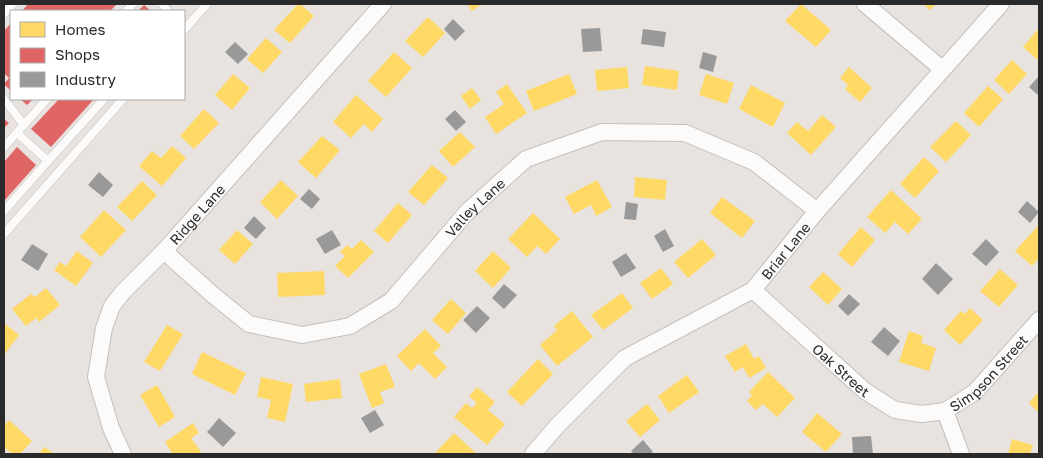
<svg xmlns="http://www.w3.org/2000/svg" width="1043" height="458" viewBox="0 0 1043 458" font-family="'Golos Text',sans-serif">
<rect width="100%" height="100%" fill="#e8e3df"/>
<path fill="#ffd966" d="M298 4H300L314 16 290 43 274 30Z
M467 4H482L472 11Z
M801 4 831 30 816 47 785 21Z
M923 4H936L930 10Z
M428 17 445 33 423 57 405 41Z
M1039 28V61L1023 47Z
M266 38 282 52 263 73 247 59Z
M394 52 412 68 386 97 368 81Z
M1012 60 1027 74 1009 94 994 80Z
M645 66 679 71 677 90 642 85Z
M627 67 629 88 597 91 595 70Z
M849 67 872 88 860 102 845 89 848 85 840 78Z
M233 74 250 88 232 110 215 95Z
M569 74 577 94 534 111 526 91Z
M706 74 734 83 727 104 699 95Z
M507 84 527 113 496 134 485 117 504 104 496 92Z
M751 85 785 103 773 127 739 109Z
M988 86 1003 99 979 127 964 113Z
M472 88 481 100 470 109 461 96Z
M356 95 383 119 372 132 364 124 351 138 333 122Z
M204 109 219 123 194 149 180 136Z
M822 115 836 127 811 155 787 133 797 122 808 131Z
M956 121 971 135 946 162 930 147Z
M460 132 475 147 453 167 439 151Z
M322 136 340 150 316 178 298 162Z
M172 146 186 158 162 186 139 166 152 151 161 158Z
M924 157 939 171 915 198 900 184Z
M432 165 448 178 424 205 408 192Z
M635 177 667 180 665 200 634 197Z
M281 180 298 196 277 219 260 202Z
M597 180 612 207 596 216 591 205 574 214 565 197Z
M142 181 157 195 132 221 117 207Z
M891 190 922 219 908 234 895 222 885 233 867 217Z
M722 197 755 221 742 238 710 213Z
M398 203 412 215 388 243 374 231Z
M104 210 126 230 101 257 80 237Z
M533 213 560 239 546 254 537 246 527 257 508 239Z
M1038 226 1039 258 1032 266 1015 251Z
M861 227 875 240 852 267 838 254Z
M237 230 253 244 235 264 219 250Z
M702 239 716 255 688 278 674 262Z
M361 240 374 252 348 278 335 266 345 256 340 252 347 245 352 249Z
M77 251 93 263 76 286 54 270 60 262 66 266Z
M493 251 511 268 493 288 475 271Z
M661 268 673 284 652 299 640 283Z
M1000 269 1018 285 999 307 980 291Z
M324 271 325 295 278 297 277 273Z
M823 272 842 289 828 305 809 287Z
M46 288 60 305 39 322 36 318 26 326 12 309 31 294 35 297Z
M622 293 633 308 603 330 591 315Z
M451 299 466 313 448 334 432 320Z
M970 308 983 320 960 345 944 330 961 311 965 314Z
M572 311 593 337 557 366 540 345 557 330 554 326Z
M4 323 19 335 4 355Z
M167 325 183 334 160 371 144 362Z
M425 329 441 346 433 353 447 367 435 379 419 363 411 371 397 356Z
M909 331 923 336 921 343 936 348 929 371 899 362Z
M746 344 754 359 759 356 766 368 749 378 743 367 735 372 725 356Z
M202 352 246 373 235 395 192 374Z
M538 359 553 374 522 406 507 392Z
M386 364 395 387 380 392 384 403 372 408 359 374Z
M768 372 795 398 777 417 763 404 756 410 747 401 752 395 749 392Z
M687 375 699 392 669 413 658 396Z
M261 377 293 384 285 422 267 418 271 400 257 397Z
M340 379 342 398 306 402 304 384Z
M157 385 175 417 159 427 140 395Z
M477 387 495 402 488 410 505 424 487 445 454 417 466 403 472 408 477 403 469 396Z
M1039 391V413L1029 403Z
M647 404 660 420 640 437 626 421Z
M817 413 842 434 826 452 802 432Z
M9 420 32 441 20 454H12L4 447V426Z
M193 423 199 433 191 438 201 452 198 454H173L165 442Z
M454 433 477 454H434Z
M1012 439 1033 445 1030 454H1008Z
M44 447 55 454H39Z"/>
<path fill="#e06666" d="M28 4H117L110 11H22Z
M144 5 151 11H138Z
M11 23V91L4 84 9 78 4 73V31Z
M20 99H33L27 105Z
M59 99H94L51 147 31 129Z
M4 119 9 123 4 128Z
M17 147 36 165 4 201V162Z"/>
<path fill="#999" d="M453 19 465 31 455 41 444 29Z
M600 28 602 51 583 52 581 29Z
M643 29 666 32 664 47 641 44Z
M235 42 248 54 238 64 225 52Z
M703 52 717 56 713 72 699 68Z
M1039 76V96L1029 87Z
M455 110 466 122 456 131 445 119Z
M99 172 113 185 103 197 88 185Z
M309 189 320 199 312 209 300 199Z
M1027 201 1039 212 1030 223 1018 212Z
M626 202 638 204 636 220 624 219Z
M254 216 266 228 256 239 244 228Z
M665 229 674 246 663 252 654 236Z
M332 230 341 245 325 254 316 239Z
M986 239 999 252 986 266 972 254Z
M32 244 48 254 38 271 21 260Z
M626 253 636 268 621 277 612 262Z
M936 263 953 279 938 295 922 279Z
M504 284 517 295 504 309 492 298Z
M849 294 860 304 848 316 838 306Z
M477 306 490 318 476 333 463 320Z
M884 327 900 341 888 356 871 342Z
M375 410 384 425 370 433 361 418Z
M219 418 236 433 223 447 207 432Z
M871 436 873 454H853L852 437Z
M643 440 653 452 651 454H634L631 451Z"/>
<g fill="none" stroke-linecap="round" stroke-linejoin="round">
<defs>
<path id="service" d="M162 4 168 11
M126 11 133 4
M4 14 13 4
M184 30 207 4
M4 99 24 125
M17 133 48 161 104 99
M4 147 47 99
M4 211 48 161
M4 234 123 99"/>
<g id="minor">
<path d="M865 4 942 69"/>
<path id="s1" d="M164 251 213 295 249 324 302 335 350 326 391 301 467 212 526 159 602 132 685 133 754 162 817 211"/>
<path id="s2" d="M753 290 865 391 895 410 922 414 945 411 975 392 1039 320"/>
<path d="M945 411 961 454"/>
<path id="s3" d="M123 454 111 428 96 377 104 328 112 306 123 292 164 251 383 4"/>
<path id="s4" d="M533 454 557 426 625 358 753 290 817 211 1001 4"/>
</g>
</defs>
<use href="#service" stroke="#c1c0c1" stroke-width="9"/>
<use href="#minor" stroke="#c1c0c1" stroke-width="18"/>
<use href="#service" stroke="#fcfbfa" stroke-width="8"/>
<use href="#minor" stroke="#fcfbfa" stroke-width="16"/>
</g>
<g text-anchor="middle" dominant-baseline="central" stroke-width="5" stroke-linejoin="round" paint-order="stroke">
<g font-size="14" fill="#2a2a2a" stroke="#fff">
<text stroke="none"><textPath href="#s1" startOffset="389">Valley Lane</textPath></text>
<text stroke="none"><textPath href="#s3" startOffset="280">Ridge Lane</textPath></text>
<text stroke="none"><textPath href="#s4" startOffset="329">Briar Lane</textPath></text>
<text stroke="none"><textPath href="#s2" startOffset="119">Oak Street</textPath></text>
<text stroke="none"><textPath href="#s2" startOffset="295">Simpson Street</textPath></text>
</g>
</g>
<rect width="1043" height="458" fill="none" stroke="#2a2a2a" stroke-width="10"/>
<rect x="10" y="10" width="175" height="90" fill="#ffffff" stroke="#aaaaaa"/>
<rect x="20" y="22" width="25" height="15" fill="#ffd966" stroke="#aaaaaa"/>
<text x="55" y="35" font-size="15" fill="#2a2a2a">Homes</text>
<rect x="20" y="48" width="25" height="15" fill="#e06666" stroke="#aaaaaa"/>
<text x="55" y="60" font-size="15" fill="#2a2a2a">Shops</text>
<rect x="20" y="72" width="25" height="15" fill="#999999" stroke="#aaaaaa"/>
<text x="55" y="85" font-size="15" fill="#2a2a2a">Industry</text>
</svg>
